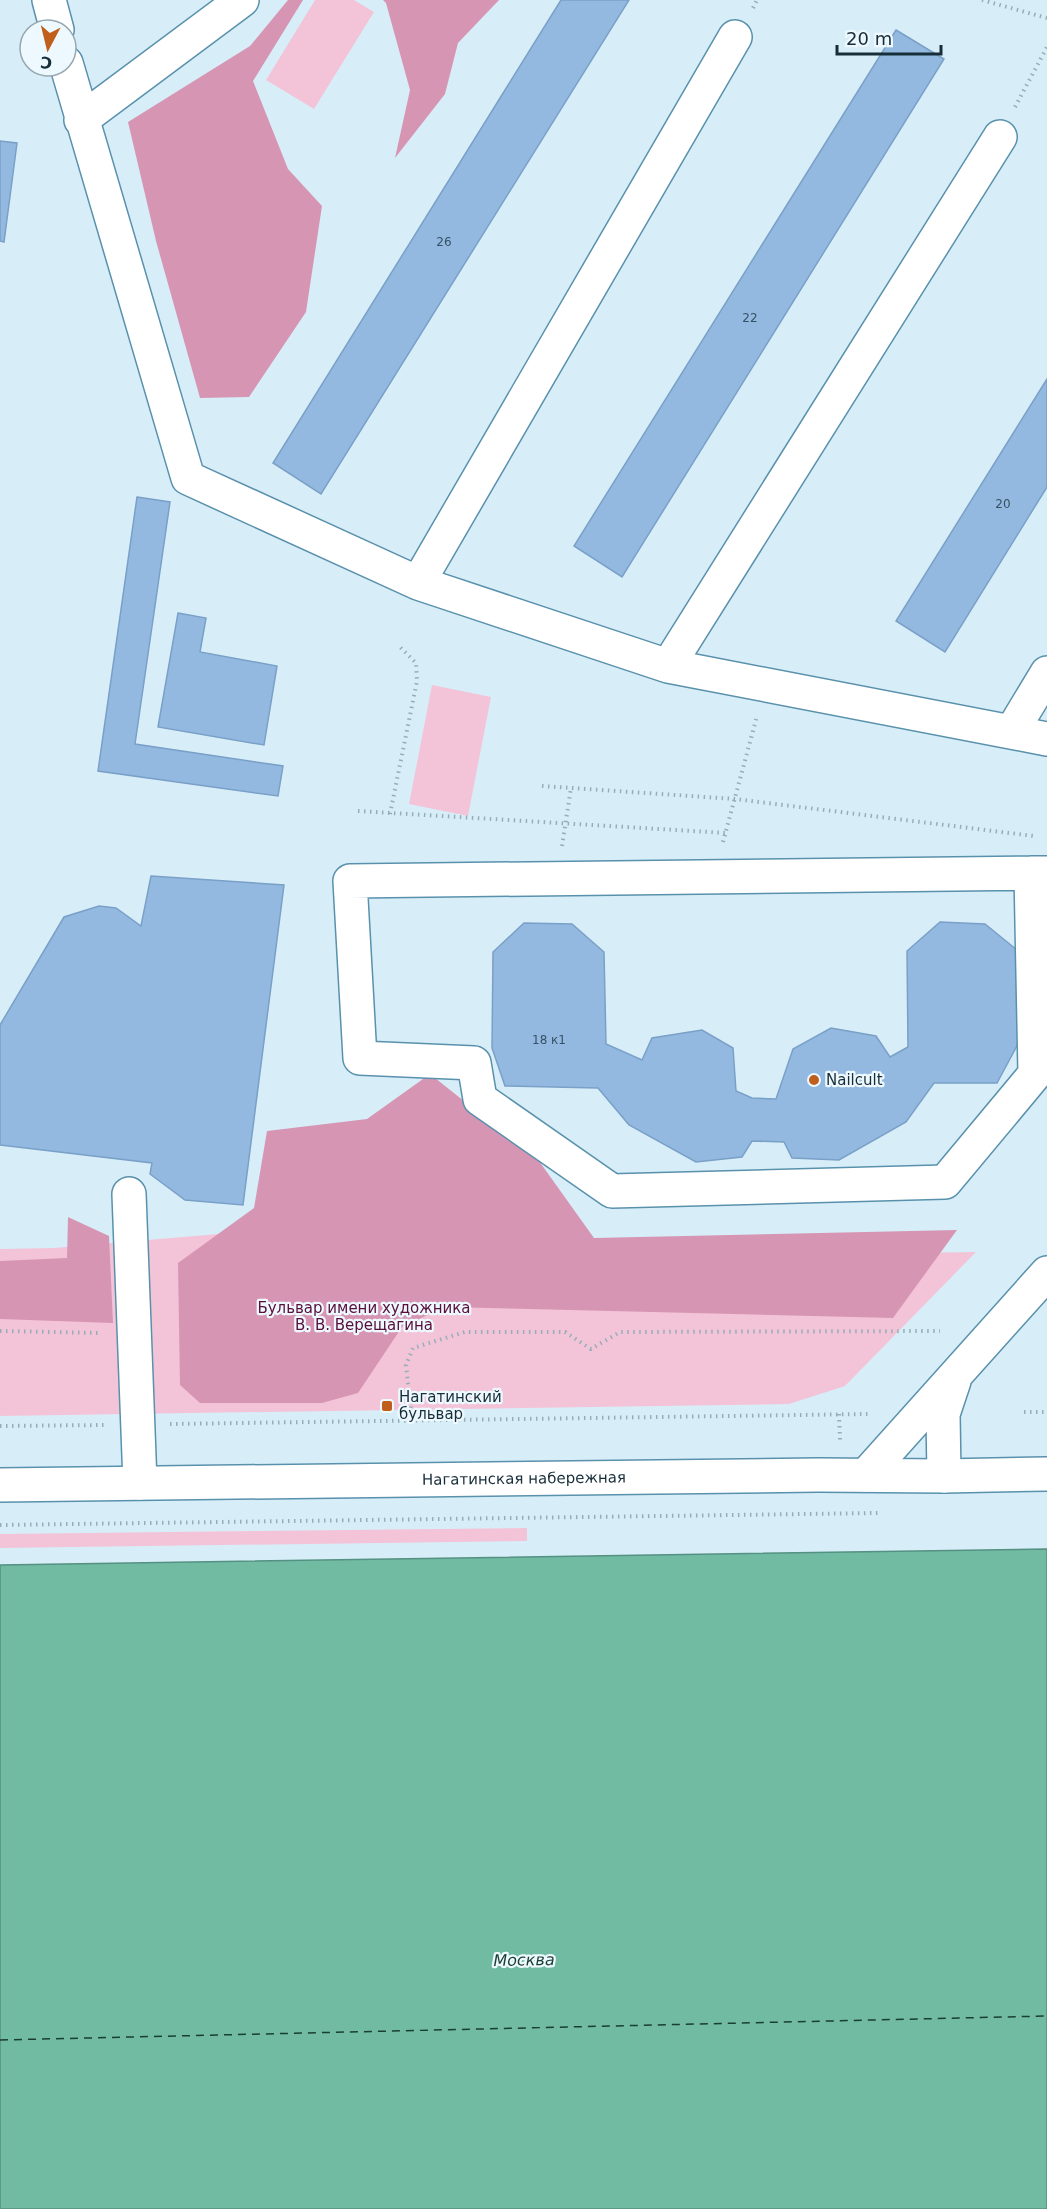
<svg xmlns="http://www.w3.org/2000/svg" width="1047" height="2209" viewBox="0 0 1047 2209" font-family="'DejaVu Sans',sans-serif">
<rect width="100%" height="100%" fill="#d7eef9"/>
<path fill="#f3c4d8" d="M315 0H354L374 12 314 109 266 80Z
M432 685 491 697 468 816 409 804Z
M383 1220 466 1259 976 1252 845 1386 789 1404 0 1416V1249L54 1248Z
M527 1528V1541L0 1548V1534Z"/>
<path fill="#d696b3" d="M288 0H303L253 81 288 169 322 206 306 312 249 397 200 398 156 241 128 122 250 46Z
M383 0H499L458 43 445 94 395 158 410 90 386 3Z
M430 1074 539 1161 594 1238 957 1230 893 1318 445 1307 402 1327 358 1393 322 1403H200L180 1385 178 1263 254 1208 267 1131 367 1119Z
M68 1217 109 1236 113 1323 0 1319V1261L67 1258Z"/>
<path fill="#70bba2" stroke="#559182" stroke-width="1.5" d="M1047 1549V2209H0V1565Z"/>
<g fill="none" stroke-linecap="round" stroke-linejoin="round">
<path stroke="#1b3e32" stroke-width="1.5" stroke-dasharray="8 6" stroke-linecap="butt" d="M0 2040 1047 2016"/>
</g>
<path fill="#93b9e1" stroke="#7aa0c7" stroke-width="1.5" d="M561 0H629L321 494 273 463Z
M896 30 944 59 622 577 574 546Z
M0 141 17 143 4 242 0 241Z
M1047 379V487L945 652 896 621Z
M137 497 170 502 135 744 283 766 278 796 98 771Z
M178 613 206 618 200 652 277 666 264 745 158 727Z
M151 876 284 885 243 1205 185 1200 150 1174 152 1163 0 1145V1025L64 917 99 906 116 908 141 926Z
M940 922 985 924 1017 950 1019 1042 997 1083H934L906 1122 839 1160 792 1158 784 1142 752 1141 742 1157 696 1162 629 1125 598 1088 505 1086 492 1048 493 952 524 923 572 924 604 952 606 1044 642 1060 652 1038 702 1030 733 1048 736 1091 752 1098 776 1099 793 1049 831 1028 876 1036 890 1057 908 1047 907 951Z"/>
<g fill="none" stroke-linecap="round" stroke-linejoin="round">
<defs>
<path id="minor" d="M49 0 57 30
M66 63 188 478 418 583 668 666 1047 739
M81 120 242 0
M418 583 735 37
M668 666 1000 137
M1012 731 1047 673
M1031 873 1035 1074 945 1182 612 1191 480 1099 474 1063 360 1058 350 881 1031 873H1047
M129 1194 140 1483
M866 1475 1047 1273
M944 1476 943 1414 954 1381"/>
<g id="major">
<path id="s1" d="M0 1485 818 1475 944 1476 1047 1474"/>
</g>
</defs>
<use href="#minor" stroke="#5991ac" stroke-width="36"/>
<use href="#major" stroke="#5991ac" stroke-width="36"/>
<path stroke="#97aeb9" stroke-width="4" stroke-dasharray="1.5 4.5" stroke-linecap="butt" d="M982 0 1047 18
M753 8 757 0
M1015 107 1047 47
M542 786 735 799 1034 836
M358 811 726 833
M390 814 417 681 416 663 399 646
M723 842 757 716
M562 846 571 788
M0 1331 101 1333
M1024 1412H1047
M839 1414 840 1440
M412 1420 406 1365 413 1348 465 1332H565L591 1349 620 1332 940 1331
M170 1424 868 1414
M0 1426 105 1425
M0 1525 878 1513"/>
<use href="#minor" stroke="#fff" stroke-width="33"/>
<use href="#major" stroke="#fff" stroke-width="33"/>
</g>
<g fill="#bf5f1b" stroke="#eef9ff" stroke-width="2">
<circle cx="814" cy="1080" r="6"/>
<rect x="381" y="1400" width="12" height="12" rx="3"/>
</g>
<g text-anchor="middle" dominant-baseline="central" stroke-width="4.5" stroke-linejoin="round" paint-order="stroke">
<g font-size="12" fill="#365163">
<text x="444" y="242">26</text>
<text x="750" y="318">22</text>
<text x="1003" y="504">20</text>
<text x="549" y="1040">18 к1</text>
</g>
<g font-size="15" fill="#172e39" stroke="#eef9ff" text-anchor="start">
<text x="826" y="1080">Nailcult</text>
<text x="399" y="1397">Нагатинский<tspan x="399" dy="17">бульвар</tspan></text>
</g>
<g font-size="15" fill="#590f3a" stroke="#eef9ff">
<text x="364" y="1308">Бульвар имени художника<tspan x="364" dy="17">В. В. Верещагина</tspan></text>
</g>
<g font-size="15" fill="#172e39" stroke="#eef9ff">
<text stroke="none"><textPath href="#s1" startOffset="524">Нагатинская набережная</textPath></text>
</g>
<g font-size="16" font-style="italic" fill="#1b3e32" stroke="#eef9ff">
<text transform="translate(524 1960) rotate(-1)">Москва</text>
</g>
</g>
<g transform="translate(48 48) rotate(187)"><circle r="28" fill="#eef9ff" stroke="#98a8b0" stroke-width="1.5"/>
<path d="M0-4.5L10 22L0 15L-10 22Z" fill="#bf5f1b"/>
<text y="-9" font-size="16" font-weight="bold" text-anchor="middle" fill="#172e39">С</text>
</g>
<path d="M837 45v9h104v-9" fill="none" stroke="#172e39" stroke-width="3"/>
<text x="846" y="45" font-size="18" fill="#172e39" stroke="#eef9ff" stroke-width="4.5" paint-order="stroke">20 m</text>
</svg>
